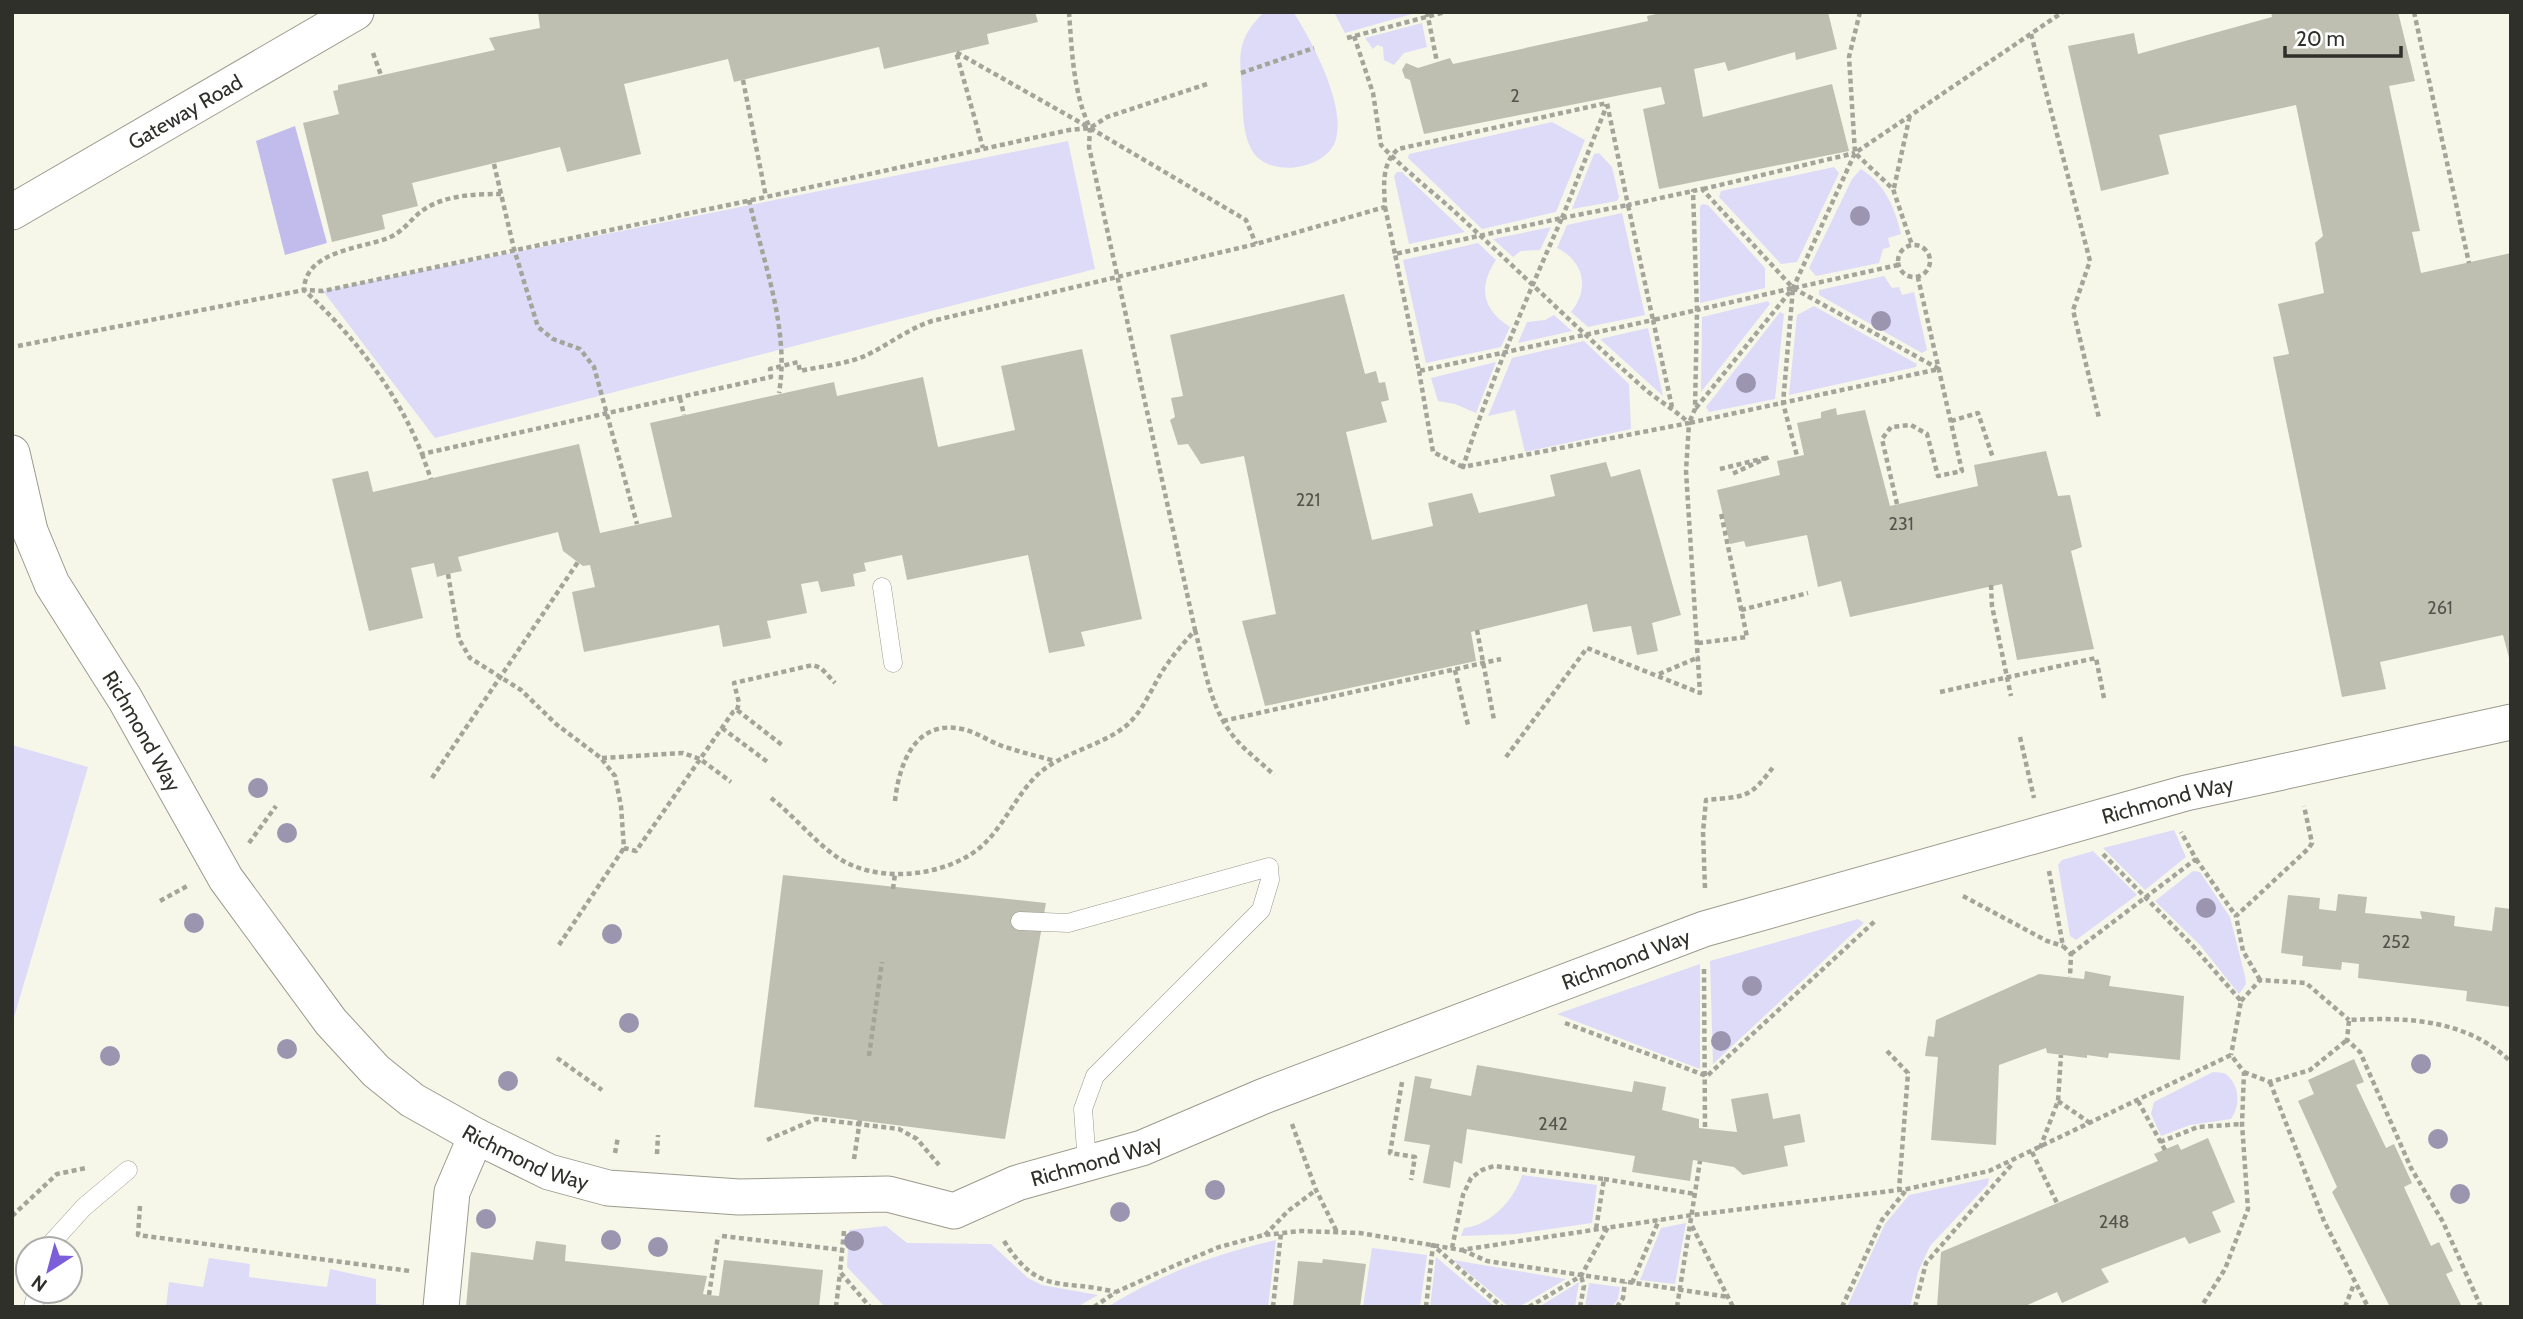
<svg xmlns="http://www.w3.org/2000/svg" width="2523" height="1319" viewBox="0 0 2523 1319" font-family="Cabin,sans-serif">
<rect width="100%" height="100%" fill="#f6f7e8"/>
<path fill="#dedbf9" d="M1264 12 1294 13C1312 41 1348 109 1335 142 1324 170 1270 178 1253 152 1242 134 1243 111 1242 90 1239 54 1237 39 1264 12Z
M1334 12H1419L1345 33Z
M1422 23 1427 47 1404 53 1394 65 1384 60 1383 47 1377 45 1373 49 1365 38Z
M1552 122 1585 140 1556 212 1482 229 1408 158 1409 154Z
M1068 141 1095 269 435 438 323 291Z
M1599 153 1612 167 1619 197 1617 201 1572 209 1594 154Z
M1834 167 1839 173 1797 262 1781 264 1719 197 1721 191Z
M1861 169C1885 184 1895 208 1901 234L1888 238 1890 247 1883 249 1879 263 1816 276 1809 268 1852 179Z
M1397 172H1402L1465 232 1409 244 1394 176Z
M1703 204 1708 205 1765 268V288L1700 303V206Z
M1622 213 1645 315 1588 327 1571 312C1590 289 1584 261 1557 248L1567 225Z
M1551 227 1540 250 1521 251 1513 257 1493 239Z
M1478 243 1496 260C1478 287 1482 309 1510 327L1501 347 1426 363 1403 260Z
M1884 276 1892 288 1899 287 1902 295 1914 292 1927 350 1922 353 1819 295V290Z
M1768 301 1770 304 1701 392 1702 317Z
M1814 306 1917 364 1916 367 1789 395 1797 315Z
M1780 312 1784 314 1775 399 1709 412 1706 407Z
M1554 315 1572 331 1518 343 1527 322 1545 320Z
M1648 328 1663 396 1600 339Z
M1584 341 1629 384 1631 429 1525 452 1515 410 1488 416 1512 358Z
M1496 362 1476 413 1455 404 1438 401 1431 378Z
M12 745 88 767 12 1024Z
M2174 830 2186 857 2145 890 2103 848Z
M2093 851 2137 895 2076 940 2070 936 2058 865 2062 860Z
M2193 871 2200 872 2230 917 2245 976 2246 984 2239 994 2200 945 2155 901Z
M1858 919 1864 923 1713 1064 1710 961Z
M1700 964V1069L1557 1014Z
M2213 1072 2224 1073C2240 1083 2241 1105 2231 1119L2190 1125 2161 1136 2151 1114 2154 1102Z
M1522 1175 1597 1185 1592 1223 1516 1234 1461 1236 1464 1228C1491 1225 1514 1200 1522 1175Z
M1989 1178 1988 1184 1930 1246 1918 1272 1910 1307H1847L1885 1224 1909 1195Z
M1686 1223 1675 1284 1640 1280 1661 1228Z
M886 1226 907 1243 991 1244 1028 1278 1042 1285 1098 1295 1077 1307H885L847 1267 849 1230Z
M1276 1240 1268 1307H1107C1159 1275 1216 1253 1276 1240Z
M1372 1248 1427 1255 1420 1307H1363Z
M1436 1257 1495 1307H1430Z
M209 1258 250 1264 249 1277 327 1287 330 1269 376 1279V1304L398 1307H166L169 1282 203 1287Z
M1453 1260 1566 1279 1519 1307H1509Z
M1579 1282 1575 1307H1539Z
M1589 1283 1620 1287 1618 1299 1612 1307H1585Z"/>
<path fill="#c2bced" d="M295 126 327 243 285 255 256 141Z"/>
<path fill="#bebfb0" d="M538 12H1035L1038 22 987 34 989 44 884 69 879 47 734 82 728 59 624 84 641 154 567 172 560 147 412 183 418 206 382 215 385 229 332 242 303 123 339 114 333 91 338 90V85L495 50 489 38 540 28Z
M1665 12H1828L1837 49 1796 60 1795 52 1728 71 1725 62 1694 69 1703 117 1832 84 1849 151 1659 189 1643 109 1665 104 1661 87 1424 134 1410 80 1405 78 1402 70 1406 63 1418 68 1450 58 1453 64 1648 21 1647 16Z
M2271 12H2398L2415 81 2389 86 2420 231 2412 232 2421 273 2511 253V665L2503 635 2380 662 2386 689 2342 697 2273 357 2289 354 2278 304 2324 293 2315 243 2323 236 2296 105 2159 135 2169 174 2101 191 2068 46 2134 33 2138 54 2272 17Z
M1344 294 1365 374 1376 371 1379 383 1385 382 1389 400 1381 402 1387 422 1346 432 1372 540 1433 526 1428 503 1472 493 1479 513 1555 496 1550 475 1606 462 1611 477 1640 469 1681 615 1652 623 1658 651 1637 655 1631 626 1593 632 1587 604 1471 632 1476 661 1265 706 1242 621 1276 614 1244 456 1201 464 1188 444 1178 445 1170 420 1175 417 1171 398 1183 396 1170 335Z
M1082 349 1142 619 1081 632 1085 646 1049 653 1028 555 907 580 902 555 864 563 866 571 853 574 855 586 821 592 818 581 801 584 807 613 767 621 771 638 723 647 719 625 584 652 572 592 595 587 590 565 583 566 563 551 558 532 458 557 462 571 448 574 437 577 434 563 411 568 423 618 369 631 332 479 368 471 373 492 579 444 600 533 672 517 650 423 834 382 837 396 923 377 938 447 1015 430 1001 366Z
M1836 408 1837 415 1865 410 1890 506 1978 486 1974 465 2046 451 2058 496 2070 495 2082 547 2071 551 2094 649 2017 660 2002 584 1850 617 1841 581 1818 587 1807 535 1746 547 1744 541 1730 544 1717 490 1780 475 1777 461 1804 455 1797 423 1821 418V412Z
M783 875 1046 903 1005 1139 754 1107Z
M2338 894 2367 897 2365 913 2422 919 2420 911 2455 916 2454 926 2492 931 2495 907 2511 909V1007L2466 1001 2467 991 2358 978 2359 964 2342 962 2341 970 2302 966 2303 956 2281 953 2288 895 2320 898 2319 909 2336 911Z
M2085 971 2111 976 2109 986 2184 996 2180 1060 2109 1053 2108 1058 2087 1055V1058L2047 1053 2046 1048 1999 1065 1996 1145 1931 1140 1938 1057 1925 1056 1928 1036 1934 1037 1936 1020 2039 974 2084 979Z
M2354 1059 2364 1082 2356 1085 2386 1148 2394 1144 2412 1183 2404 1187 2431 1246 2439 1242 2453 1271 2446 1274 2462 1307H2390L2332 1192 2337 1187 2298 1101 2314 1094 2308 1080Z
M1477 1065 1632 1092 1634 1081 1666 1087 1662 1110 1699 1119V1128L1737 1132 1731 1099 1768 1093 1773 1119 1800 1114 1805 1142 1784 1146 1788 1166 1743 1175 1734 1167 1693 1160 1690 1181 1632 1172 1635 1156 1467 1129 1462 1164 1454 1161 1450 1188 1423 1183 1430 1145 1404 1141 1415 1076 1432 1079 1430 1088 1471 1096Z
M2208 1138 2235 1202 2212 1212 2221 1232 2189 1244 2185 1237 2101 1269 2109 1282 2062 1303 2057 1292 2023 1307H1937L1941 1252 2158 1161 2154 1154 2178 1144 2181 1150Z
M536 1241 566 1245 565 1261 707 1276 703 1294 709 1295 719 1296 724 1260 823 1270 819 1307H466L471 1252 533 1260Z
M1323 1259 1366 1264 1360 1307H1293L1298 1261 1322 1263Z"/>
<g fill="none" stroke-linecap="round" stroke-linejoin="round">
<defs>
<path id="lane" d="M882 587 893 663
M1020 921 1068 923 1269 867 1270 880 1261 910 1095 1076 1083 1109 1087 1164
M46 1249 84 1207 128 1170
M33 1307 37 1291"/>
<g id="street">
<path id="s1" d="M12 212 356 12"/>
<path id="s2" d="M12 453 30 531 52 584 125 699 226 879 331 1022 376 1071 412 1100 476 1136 549 1172 608 1188 739 1197 888 1194 954 1211 1017 1183 1142 1148 1264 1096 1704 929 2186 793 2511 722"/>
<path d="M441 1307 452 1192 476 1136"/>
</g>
</defs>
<use href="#lane" stroke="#9a9b8d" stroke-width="19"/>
<use href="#street" stroke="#9a9b8d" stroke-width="37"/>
<path stroke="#a4a59a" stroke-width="4.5" stroke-dasharray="5 3.5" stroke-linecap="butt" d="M1069 12C1072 52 1073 92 1090 128L1246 220 1256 244
M1427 12 1437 62
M1860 12 1849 57 1855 153 1893 189 1912 245
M2414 12 2469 263
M2031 34 2090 261 2073 310 2099 418
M1354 36 1373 93 1381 145C1404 170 1432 191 1456 213 1520 272 1582 333 1647 391 1661 402 1676 411 1689 423L1463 467C1490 383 1526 299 1562 218L1395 254 1419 371C1497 354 1575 337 1653 320L1672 407
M1347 38 1445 12
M373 53 381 75
M1241 73 1314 48
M743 80 766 197
M494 164 514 249 538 327 553 339 580 349 594 367 637 524
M1894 188 1910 115
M1703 189 1855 153
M501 194C474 194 440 195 418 214 409 222 401 233 388 238 359 249 305 251 304 290L323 291 766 197 1069 130 1090 128 1107 117 1207 84
M749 200C763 261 790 330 779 393
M1385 207 1395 254
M1562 218 1628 205 1653 320 1697 310 1693 191 1702 189 1793 288 1939 369 1689 423 1695 409 1697 310 1793 288 1783 403 1797 456
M1562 218 1607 105
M1898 261a16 16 0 1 1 32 0a16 16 0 1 1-32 0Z
M1794 288 1898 265
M18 346 304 290C354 336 397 391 422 454L771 377 770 369 798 362 800 371C822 366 849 364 869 354 891 343 908 329 932 321L1256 244 1385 207C1384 186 1381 164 1398 149L1607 103 1628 205 1693 191
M1419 371 1433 452 1463 467
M680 398 684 415
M1696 408 1793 288 1855 153 2063 12
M1951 421 1978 413 1993 458
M422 454 431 479
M1720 469 1769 457 1732 474
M1897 504 1882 439 1891 427 1911 425 1927 434 1938 476 1962 471 1918 278
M448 574 459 639 470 658 521 690 556 724 601 758 615 776 621 806 624 848 636 851 733 712 737 710 782 745
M1991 585 1992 606 2011 696
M1741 610 1808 593
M1195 630C1205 667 1209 706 1234 737 1245 751 1261 762 1274 775
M1477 630 1494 720
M1698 643 1747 637 1721 513
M1455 670 1468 725
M1659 674 1699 657
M1940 692 2096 658 2104 698
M737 710 739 703 734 683 813 665 821 668 835 683
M1223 721 1501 659
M722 728 769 763
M2020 737 2034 798
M1506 757 1587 648 1700 693 1686 471 1689 423
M602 758 683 753 700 759 731 782
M432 778 578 562
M771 798C796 817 821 850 847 863 887 883 950 875 983 845 1004 825 1015 798 1035 777 1060 752 1099 748 1127 725 1146 708 1153 683 1168 663 1176 651 1186 641 1195 630L1089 147 1090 128 956 52 983 148
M895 801C899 764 915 719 962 729 976 732 989 741 1002 746 1020 752 1037 756 1055 761
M249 843 276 806
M2103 854 2192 945 2241 1001 2231 1055
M2196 859 2236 916
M2049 871 2063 946 2071 954 2070 977
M1705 888 1703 832 1706 800C1747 796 1749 799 1774 766
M893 889 895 874
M1963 896 2047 941 2063 946
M160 901 189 885
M559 945 624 848
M2071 954 2196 859 2181 832
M1704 969 1705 1128
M2260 980 2243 951 2236 916 2309 848 2312 843 2304 806
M2241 1001 2260 980 2306 983 2349 1020
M1565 1023 1707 1076 1875 921
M1887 1051 1908 1073 1899 1189
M869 1056 882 962
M557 1058 602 1090
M2244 1072 2270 1082 2310 1070 2347 1040
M1402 1082 1390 1153 1415 1157 1411 1180
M2270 1082 2324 1221 2368 1307
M2058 1101 2090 1123
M2138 1101 2165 1150
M1292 1124 1316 1190 1337 1232
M767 1140 816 1119 899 1129 917 1139 939 1165
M2160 1142 2198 1127 2242 1124
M2040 1148 2058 1101 2061 1055
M2032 1152 2057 1203
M615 1153 618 1137
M657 1154 658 1135
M854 1159 860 1120
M1604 1179 1695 1194
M140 1206 138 1235 410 1271
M12 1216 57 1174 86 1168
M1692 1226 1733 1307
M844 1231 840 1272 870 1307
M1265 1235 1288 1211 1316 1190
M722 1236 843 1250
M1004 1241C1039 1297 1062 1278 1115 1292
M1452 1248 1463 1195 1471 1178 1482 1170 1494 1166 1604 1179 1596 1229
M1462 1250 1487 1261 1729 1297
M1632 1283 1659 1220
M709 1295 718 1236
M836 1307 840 1273
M1094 1307 1116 1292 1176 1265 1219 1247 1264 1235 1301 1231 1360 1233 1461 1250 1685 1216 1907 1189 1989 1171 2231 1055 2244 1072 2242 1124 2248 1209 2225 1269 2201 1307
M1273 1307 1281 1233
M1426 1307 1433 1245 1502 1307
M1529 1307 1581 1276 1608 1227
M1580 1307 1584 1286 1581 1276
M1617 1307 1623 1298 1625 1282
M1677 1307 1700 1161
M1842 1307 1882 1220 1907 1189
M1915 1307 1926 1263 2013 1163
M2345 1307 2354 1284
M2481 1307 2443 1222 2411 1168 2360 1052 2347 1040 2349 1020C2407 1017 2467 1019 2511 1062"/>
<use href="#lane" stroke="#fff" stroke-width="18"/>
<use href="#street" stroke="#fff" stroke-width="35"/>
</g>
<g fill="#9b95b0">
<circle cx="1860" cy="216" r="10"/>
<circle cx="1881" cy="321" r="10"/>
<circle cx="1746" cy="383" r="10"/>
<circle cx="258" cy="788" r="10"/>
<circle cx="287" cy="833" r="10"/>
<circle cx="2206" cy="908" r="10"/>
<circle cx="194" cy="923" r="10"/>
<circle cx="612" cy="934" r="10"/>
<circle cx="1752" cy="986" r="10"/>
<circle cx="629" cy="1023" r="10"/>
<circle cx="1721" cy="1041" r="10"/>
<circle cx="287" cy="1049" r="10"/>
<circle cx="110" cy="1056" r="10"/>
<circle cx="2421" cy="1064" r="10"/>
<circle cx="508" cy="1081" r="10"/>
<circle cx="2438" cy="1139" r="10"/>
<circle cx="1215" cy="1190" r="10"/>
<circle cx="2460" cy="1194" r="10"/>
<circle cx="1120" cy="1212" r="10"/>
<circle cx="486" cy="1219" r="10"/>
<circle cx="611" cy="1240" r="10"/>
<circle cx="854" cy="1241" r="10"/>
<circle cx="658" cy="1247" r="10"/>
</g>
<g text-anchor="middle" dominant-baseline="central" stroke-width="5" stroke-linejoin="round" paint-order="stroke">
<g font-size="18" fill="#53544c">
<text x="1515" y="96">2</text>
<text x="1308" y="500">221</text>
<text x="1901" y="524">231</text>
<text x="2440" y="608">261</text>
<text x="2396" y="942">252</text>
<text x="1553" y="1124">242</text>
<text x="2114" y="1222">248</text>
</g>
<g font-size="21" fill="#2f302a" stroke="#fff">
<text stroke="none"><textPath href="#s1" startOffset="200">Gateway Road</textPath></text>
<text stroke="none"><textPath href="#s2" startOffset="310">Richmond Way</textPath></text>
<text stroke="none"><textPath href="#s2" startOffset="2618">Richmond Way</textPath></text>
<text stroke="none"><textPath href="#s2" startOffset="2053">Richmond Way</textPath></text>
<text stroke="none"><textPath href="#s2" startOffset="898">Richmond Way</textPath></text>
<text stroke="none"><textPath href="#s2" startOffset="1486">Richmond Way</textPath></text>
</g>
</g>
<rect width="2523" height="1319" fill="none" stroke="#2f302a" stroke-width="28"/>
<g transform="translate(49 1270) rotate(216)"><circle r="33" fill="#ffffff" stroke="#acacaa" stroke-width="2"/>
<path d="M0-5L12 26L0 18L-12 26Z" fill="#7b5ed9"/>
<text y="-10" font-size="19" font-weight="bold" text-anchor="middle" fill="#2f302a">N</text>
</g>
<path d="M2285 46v10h116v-10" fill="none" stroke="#2f302a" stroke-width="3.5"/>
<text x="2296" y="46" font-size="21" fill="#2f302a" stroke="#ffffff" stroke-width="5" paint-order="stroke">20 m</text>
</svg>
